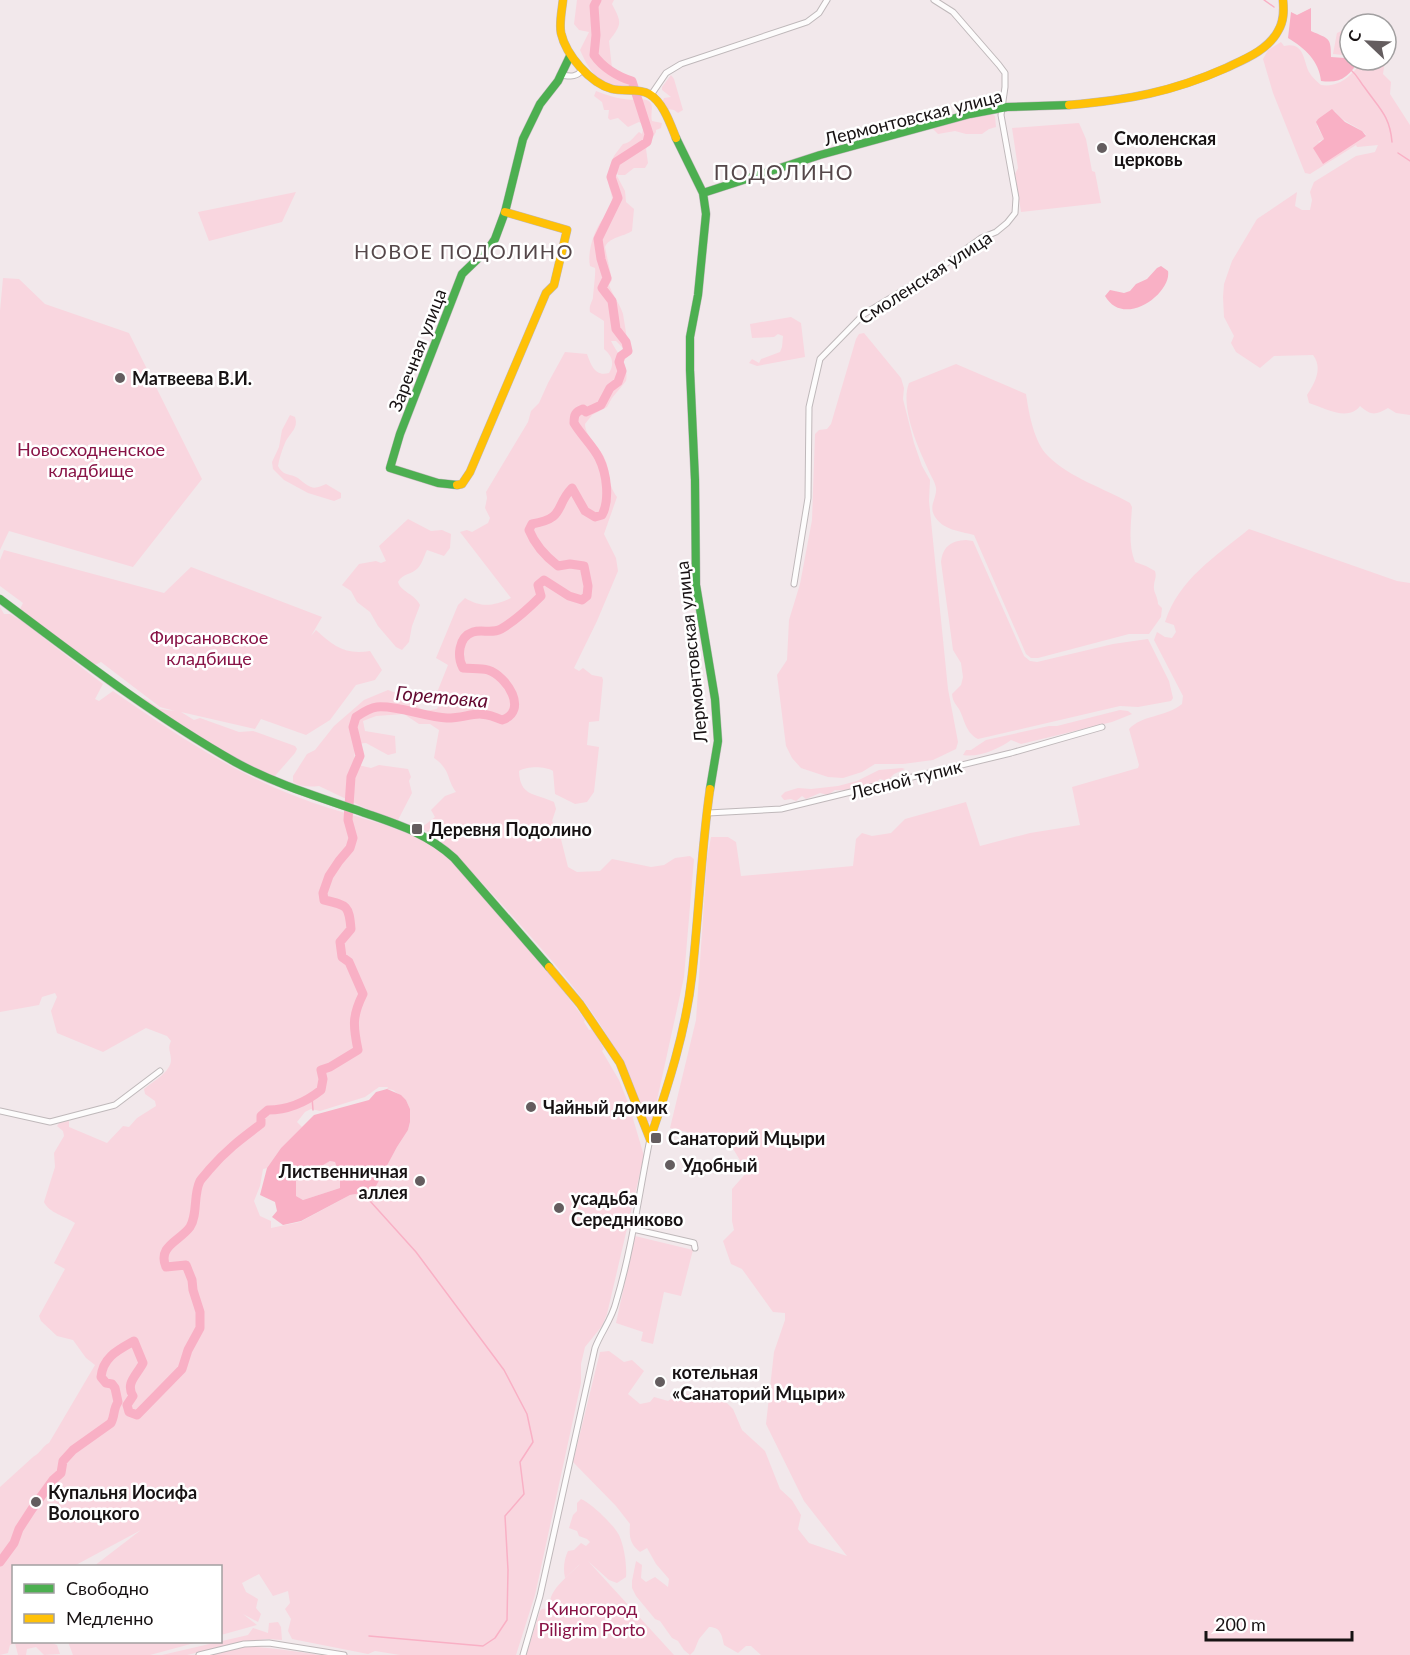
<svg xmlns="http://www.w3.org/2000/svg" width="1410" height="1655" viewBox="0 0 1410 1655" font-family="Lato,sans-serif">
<rect width="100%" height="100%" fill="#f2e8eb"/>
<path fill="#f9d6df" fill-rule="evenodd" d="M577 0H614L612 4C622 23 622 24 609 41L612 68C621 72 625 76 630 85L628 90C601 86 591 75 580 50L589 32 579 30 574 24Z
M1350 27V51L1343 55 1333 54 1337 33Z
M1281 42 1284 46C1303 42 1303 57 1308 70 1310 75 1317 82 1321 85 1342 88 1352 73 1364 60H1385L1383 74 1391 82 1390 94 1410 125V415L1396 413 1388 408C1376 415 1371 416 1360 406 1348 422 1325 408 1309 403L1307 395C1315 383 1323 368 1313 355L1274 356 1260 368 1236 352 1231 343 1234 336 1224 317 1223 297 1224 284 1232 261 1257 219 1297 192 1295 206 1302 210H1310L1312 200 1310 192 1314 182 1356 156 1375 152 1378 145 1357 147 1356 145 1310 174 1305 173 1273 93 1263 59 1268 50ZM1335 111C1345 125 1358 125 1366 135L1341 151 1318 142 1324 139 1317 126 1318 119Z
M671 75 674 79 683 110 678 113 674 110 668 109 662 103 664 98 671 97 662 90V87Z
M596 91C608 96 623 100 635 100 640 100 646 98 650 102 654 106 650 115 652 121L662 123 661 128 656 130V132L646 149 648 163 645 168H634L625 175H618C609 157 612 159 623 144 632 142 632 138 639 132L642 134 644 125 639 122 628 127 618 118 610 120 608 118 609 110H604L602 102 594 96Z
M991 113 995 116 996 127 989 129 982 134H966L955 131 938 134 933 129 934 126Z
M1079 123 1086 139 1092 171 1095 172 1101 203 1021 212 1015 174 1018 168 1012 128Z
M611 176H617L625 191 626 202 634 209 632 231C623 237 609 237 605 247L612 280 609 285C613 296 620 304 623 314L628 345 624 349 616 341H611C618 355 629 364 626 381L612 398 607 407 592 415 585 424C585 436 599 446 604 457 612 473 605 480 617 497L604 534 616 558 618 571 597 621 574 668 579 671 583 668 592 675 602 677 603 680 599 721 589 722 587 745 599 747 594 792 587 802 575 804 555 794 553 771C545 766 527 766 519 771 520 797 535 793 554 802L556 809 552 821 560 835 568 867 577 872 600 871 612 859 651 867 664 865 675 858 690 856 694 859 684 977 652 1123 646 1121C637 1095 627 1070 613 1046 583 992 538 945 497 899 473 874 451 845 421 828L435 817 431 810 445 796 456 792C446 778 451 770 434 758L439 730 430 724H419L404 714 376 716 363 721 365 731 395 736 396 753 388 755 366 743 355 744 354 764 371 768 379 765 408 769 411 777 409 781 412 793 398 820 386 818 319 786C309 787 301 787 293 782V776L307 754 315 750 334 726 364 700 388 690 396 693 401 698 412 701 421 709 426 711 437 709 440 702 436 695 448 665 436 658 458 605 465 598C482 608 493 606 511 598L460 532 467 530 472 532 488 523 490 518 485 508 487 498 486 492 528 422 531 411 539 403 548 383 565 352 587 354C591 365 595 377 609 373 615 363 612 356 604 349V321L590 312C589 306 591 304 593 298 593 295 596 271 595 268L590 266C587 252 594 231 602 220 606 215 610 211 611 204 614 196 609 190 608 181Z
M296 192 282 222 209 241 198 212Z
M3 278 19 279 45 304 129 333 202 479 133 567 9 531 0 550V311Z
M791 317 801 323 805 357 757 366 749 363 752 359 759 363 761 359 780 352 782 347 783 336 778 334 774 337 752 338 750 324Z
M864 333 901 378 904 388 903 399 914 443 922 466 930 480 929 501 948 689 958 742 956 749 933 760 903 764H875L862 772 843 778 828 777 801 768 792 758 786 746 777 675 787 660 789 620 800 584 812 520 815 434 819 430 827 429 831 424 856 339 859 334Z
M956 364 1026 394C1029 414 1034 442 1048 456 1070 478 1104 488 1130 503L1132 507C1131 525 1128 545 1135 562L1146 566 1155 571C1157 578 1154 580 1154 586 1153 592 1158 597 1158 604L1162 608 1161 617 1149 634H1129L1038 658H1031L1026 654 974 535C959 531 942 530 934 515 929 505 937 498 936 488 935 481 929 473 927 467 917 445 900 406 909 383Z
M290 415 295 417C299 429 289 433 285 443 282 450 279 459 278 466 284 477 290 473 298 478 302 481 306 485 311 487 316 489 321 486 326 484L341 493V498L334 501 308 493 284 480 273 469 272 462 279 447 282 430Z
M408 519 431 531 442 530 451 534 450 548 444 556 427 550C424 556 422 564 418 568 411 575 403 573 398 582 401 592 415 594 420 605L412 626 409 642 402 650 396 647 378 626 370 612 357 602 351 591 342 585 359 564 376 561 381 563 386 561 379 546Z
M1249 529 1397 581 1410 583V1655H761L751 1646H746L738 1653 724 1645C722 1636 721 1627 709 1627L699 1639 694 1651 690 1655 684 1650 678 1641 672 1638 660 1621 655 1619 636 1596 632 1588V1581L636 1561 642 1565 641 1578 646 1582 655 1577 668 1587 669 1579 656 1564 647 1548 640 1552C630 1544 629 1537 630 1524L616 1506 573 1462 600 1352 609 1351 624 1362 632 1360 644 1371 628 1394 640 1404 650 1402 654 1397 668 1401 677 1395 700 1393 708 1394 725 1401 733 1409 742 1430 765 1451 780 1489 792 1500 801 1515 798 1529 809 1543 847 1556 804 1501 766 1424 774 1352 785 1320V1313L773 1312 742 1269 731 1264 723 1241 734 1230 732 1221V1189L747 1172 729 1142 670 1128 696 1020 707 859 711 837H728L736 842 741 876 853 866 856 839 862 833 872 836 891 833 905 819 966 802 980 846 1030 833 1080 825 1072 787 1138 768 1139 765 1129 729C1142 715 1166 717 1182 704L1183 696 1154 640 1157 632 1165 637 1172 638 1176 632 1174 625 1165 622C1179 579 1215 557 1249 529Z
M966 540 973 541 1024 656 1030 661 1037 662 1113 644 1148 639 1169 681 1173 698 1171 701 1138 707 1120 706 978 739C965 732 965 720 959 709 955 703 953 702 952 694L961 685 963 677 961 663 953 650 941 562C943 546 951 541 966 540Z
M4 550 164 593 191 567 322 617 311 636 316 630C333 646 345 655 370 651L382 670 375 680 356 685 330 720 306 735 261 719 255 729 181 712 194 720 200 718 239 732 253 731 295 746 297 749 295 753 274 777 210 745 141 700 144 698 160 709 175 711 160 707 101 662 93 666 20 609 23 603 0 586V560Z
M0 607 4 614H10L23 622 103 684 95 699 99 701 113 691C171 731 228 770 295 796 337 813 384 821 424 841 434 846 442 854 450 860 496 912 544 963 585 1020L584 1022 589 1030 593 1029 604 1049 602 1051 619 1080 629 1105 644 1156 607 1314 602 1326 585 1347 581 1364V1383L535 1595 516 1655H400L375 1651 368 1654 292 1639 288 1631 291 1619 285 1609 290 1603 288 1591 273 1596 259 1574 242 1583 246 1592 258 1599 256 1608 261 1614 258 1622 243 1614 257 1625 221 1635 220 1566H94L141 1530 74 1566H14V1642H49L57 1645 60 1654 44 1655 36 1647 27 1649 26 1655H18L15 1643 10 1645 8 1653 0 1655V1487L33 1457C41 1453 42 1446 49 1443L95 1365 86 1358 73 1340 57 1336 41 1321 39 1316 65 1269 54 1263 75 1223C65 1216 49 1213 44 1202L55 1167 54 1153 64 1136 63 1131 57 1126 60 1122 69 1121V1127L107 1143 123 1126 129 1127 137 1118 156 1106 155 1101 145 1094 144 1089C152 1082 171 1072 171 1060 171 1052 167 1049 171 1041L167 1036 146 1028 103 1052 57 1033 51 1011 57 997 55 993 42 997 39 1005 0 1012ZM379 1087H388L387 1089 393 1090 406 1100 410 1109V1122L408 1130 397 1147 375 1188 367 1192 350 1195 300 1222 271 1228V1221L260 1216 254 1201 260 1186 263 1169 267 1168 281 1148 302 1127 297 1122 305 1112 311 1109 320 1111 365 1097Z
M1120 710 1128 711 1132 714 1112 722 1021 744 1011 740C999 749 978 758 963 755L966 750H971L986 740 1049 726H1057Z
M902 768 905 769 894 774 887 781 880 779 874 784C858 784 852 792 835 790L828 795 820 793 806 799 802 796 796 801 791 799 784 800 781 796 785 792 798 788 811 789 838 786 857 781 879 770Z
M330 1161 335 1162 340 1177V1188L303 1200 296 1196V1176Z
M635 1236 693 1250 681 1296 664 1292 653 1344 641 1341 643 1332 616 1323Z
M581 1499C591 1503 614 1525 619 1535 624 1546 627 1564 626 1577L617 1583 609 1580 588 1561 674 1655H526L540 1611 542 1609 550 1608C547 1590 569 1576 580 1564L565 1578C563 1569 564 1559 568 1551L574 1550 581 1543 586 1546 590 1542 587 1539 579 1536 577 1531 569 1528 573 1515 577 1511V1503Z
M278 1622 281 1627 282 1640 268 1639 242 1642 187 1655H162L248 1635 253 1628 268 1633 269 1623Z
M68 1642H198L150 1655H73Z
M245 1646C270 1648 294 1651 320 1655H211Z"/>
<path fill="#f9b0c5" fill-rule="evenodd" d="M1311 8V31C1329 39 1331 37 1331 57L1345 58 1350 55V60H1360C1348 76 1342 84 1321 81 1319 61 1305 48 1288 38L1291 12 1297 15Z
M1332 109 1345 122 1362 131 1366 136 1323 164 1313 148 1324 139 1316 122 1318 119Z
M1161 266 1168 271C1172 293 1124 329 1105 296L1110 290 1124 293 1130 291 1136 284 1147 279 1157 268Z
M387 1089 401 1095 406 1100 410 1109V1122L408 1130 397 1147 375 1188 367 1192 350 1195 301 1221 283 1225 272 1217 277 1211 275 1202 260 1195 267 1168 281 1148 314 1115 369 1100 376 1092ZM330 1161 335 1162 340 1177V1188L303 1200 296 1196V1175L298 1173H309Z"/>
<g fill="none" stroke-linecap="round" stroke-linejoin="round">
<path stroke="#f9b0c5" stroke-width="1.5" d="M1264 0 1274 7
M1351 70C1358 76 1359 81 1365 88 1379 108 1390 116 1392 142
M1398 153 1410 161
M312 1097 313 1110
M369 1196 370 1201 416 1252 504 1370 527 1414 533 1442 520 1462 524 1494 505 1516 508 1570 507 1620 495 1638 483 1646 369 1636"/>
<path stroke="#f9b0c5" stroke-width="9" d="M0 1562 14 1543 19 1529 32 1509 53 1480 61 1473 63 1461 73 1450 111 1423C115 1416 113 1409 118 1402L115 1388 112 1384 106 1383 101 1377C103 1357 118 1350 134 1341L143 1363C137 1375 125 1383 133 1396L127 1405 129 1412 137 1415 182 1369 188 1350 200 1328V1312L193 1290 192 1280 186 1265 166 1267C157 1246 180 1241 190 1227 198 1214 193 1195 200 1181 202 1178 206 1174 209 1170 226 1150 241 1139 261 1124V1116L268 1110C287 1110 306 1102 321 1090L323 1079 321 1070 330 1067 358 1050C353 1026 352 1016 363 994L349 962 342 957 340 942 351 929C349 905 347 905 324 900L323 893 329 876 339 861 350 848 353 838 348 820 351 777 360 756 353 727 356 717C362 713 369 708 377 707 397 705 426 717 447 718 470 718 476 708 502 720 529 711 507 676 488 670 480 668 471 669 463 668 457 657 458 637 473 632 482 629 492 634 501 629 515 621 529 608 541 596L538 585 544 580 569 596 582 600 587 596 588 586 584 566 570 564 558 566C545 556 535 545 529 530L532 524C566 518 554 507 572 488L585 511 595 517 602 515C610 500 607 474 599 458 593 446 581 435 574 423 574 415 575 412 583 409L586 412 601 405 610 388 618 382 622 371 619 362 621 356 628 351 626 342 616 329 612 301 602 288 607 278 601 259 598 239 618 198 611 177 616 162 647 142 649 134 632 81C618 77 602 67 594 55L596 35 594 6 597 0"/>
<defs>
<path id="street" d="M560 75C570 76 576 78 582 70
M651 95 666 73 681 64 807 22 819 13 827 0
M794 584 808 498 809 407 820 359 864 314 940 268 981 238 996 232 1007 223 1015 213 1016 198 1001 115 1005 87V73L999 65 953 12 934 0
M708 813 781 809 1011 753 1102 727
M0 1111 50 1122 115 1105 160 1071
M633 1229 694 1243 695 1248
M199 1655 244 1644 269 1643 344 1655
M523 1655 540 1596 595 1348C601 1332 612 1319 616 1302 632 1249 639 1193 650 1139"/>
<path id="fast" d="M676 138 703 193 706 214 698 295 690 337V370L695 480 696 585 715 699 718 741 710 789
M703 193 820 155 970 114 1007 107 1069 105
M457 485 438 483 390 468 400 434 462 274 489 248 495 239 505 212 523 139 540 104 558 81 570 56
M0 599C76 656 152 715 235 762 275 784 319 797 362 812 396 824 427 833 454 858L549 967"/>
<path id="slow" d="M563 0C562 10 559 23 561 33 566 55 590 83 612 89 623 92 639 88 649 94 663 102 670 123 676 138
M1069 105C1128 100 1172 92 1226 68 1245 59 1268 50 1278 31 1284 21 1284 11 1283 0
M457 485 462 484 470 472 546 293 554 285 567 230 505 212
M549 967 580 1004 620 1063 650 1139
M650 1139C668 1086 686 1031 692 975 699 913 701 851 710 789"/>
</defs>
<use href="#street" stroke="#bfb8ba" stroke-width="7"/>
<use href="#fast" stroke="#bfb8ba" stroke-width="9"/>
<use href="#slow" stroke="#bfb8ba" stroke-width="9"/>
<use href="#street" stroke="#fdfcfc" stroke-width="5"/>
<use href="#fast" stroke="#4caf50" stroke-width="8"/>
<use href="#slow" stroke="#ffc107" stroke-width="8"/>
</g>
<g fill="#645d5f" stroke="#fff" stroke-width="2">
<circle cx="1102" cy="148" r="6"/>
<circle cx="120" cy="378" r="6"/>
<rect x="411" y="823" width="12" height="12" rx="3"/>
<circle cx="531" cy="1107" r="6"/>
<rect x="650" y="1132" width="12" height="12" rx="3"/>
<circle cx="670" cy="1165" r="6"/>
<circle cx="420" cy="1181" r="6"/>
<circle cx="559" cy="1208" r="6"/>
<circle cx="660" cy="1382" r="6"/>
<circle cx="36" cy="1502" r="6"/>
</g>
<g text-anchor="middle" dominant-baseline="central" stroke-width="5" stroke-linejoin="round" paint-order="stroke">
<g font-size="18" fill="#171213" stroke="#fff">
<text transform="translate(913 117) rotate(-14)">Лермонтовская улица</text>
<text transform="translate(925 277) rotate(-33)">Смоленская улица</text>
<text transform="translate(417 350) rotate(-69)">Заречная улица</text>
<text transform="translate(691 652) rotate(-96)">Лермонтовская улица</text>
<text transform="translate(906 779) rotate(-14)">Лесной тупик</text>
</g>
<g font-size="18" font-weight="bold" fill="#171213" stroke="#fff" text-anchor="start">
<text x="1114" y="138">Смоленская<tspan x="1114" dy="21">церковь</tspan></text>
<text x="132" y="378">Матвеева В.И.</text>
<text x="429" y="829">Деревня Подолино</text>
<text x="543" y="1107">Чайный домик</text>
<text x="668" y="1138">Санаторий Мцыри</text>
<text x="682" y="1165">Удобный</text>
<text x="408" y="1171" text-anchor="end">Лиственничная<tspan x="408" dy="21">аллея</tspan></text>
<text x="571" y="1198">усадьба<tspan x="571" dy="21">Середниково</tspan></text>
<text x="672" y="1372">котельная<tspan x="672" dy="21">«Санаторий Мцыри»</tspan></text>
<text x="48" y="1492">Купальня Иосифа<tspan x="48" dy="21">Волоцкого</tspan></text>
</g>
<g font-size="18" fill="#881346" stroke="#fff">
<text x="91" y="449">Новосходненское<tspan x="91" dy="21">кладбище</tspan></text>
<text x="209" y="637">Фирсановское<tspan x="209" dy="21">кладбище</tspan></text>
<text x="592" y="1608">Киногород<tspan x="592" dy="21">Piligrim Porto</tspan></text>
</g>
<g font-size="20" letter-spacing="1.5" fill="#55474a" stroke="#fff">
<text x="464" y="251">НОВОЕ ПОДОЛИНО</text>
</g>
<g font-size="20" font-style="italic" fill="#630a31" stroke="#fff">
<text transform="translate(442 696) rotate(5)">Горетовка</text>
</g>
<g font-size="21" letter-spacing="1.5" fill="#55474a" stroke="#fff">
<text x="784" y="171">ПОДОЛИНО</text>
</g>
</g>
<rect x="12" y="1565" width="210" height="78" fill="#ffffff" stroke="#a2a0a1" stroke-width="1.5"/>
<rect x="24" y="1584" width="30" height="9" fill="#4caf50" stroke="#a2a0a1" stroke-width="1.5"/>
<text x="66" y="1595" font-size="18" fill="#171213">Свободно</text>
<rect x="24" y="1614" width="30" height="9" fill="#ffc107" stroke="#a2a0a1" stroke-width="1.5"/>
<text x="66" y="1625" font-size="18" fill="#171213">Медленно</text>
<g transform="translate(1368 42) rotate(293)"><circle r="28" fill="#ffffff" stroke="#a2a0a1" stroke-width="1.5"/>
<path d="M0-4.5L10 22L0 15L-10 22Z" fill="#645d5f"/>
<text y="-9" font-size="16" font-weight="bold" text-anchor="middle" fill="#171213">С</text>
</g>
<path d="M1206 1631v9h146v-9" fill="none" stroke="#171213" stroke-width="3"/>
<text x="1215" y="1631" font-size="18" fill="#171213" stroke="#ffffff" stroke-width="4.5" paint-order="stroke">200 m</text>
</svg>
